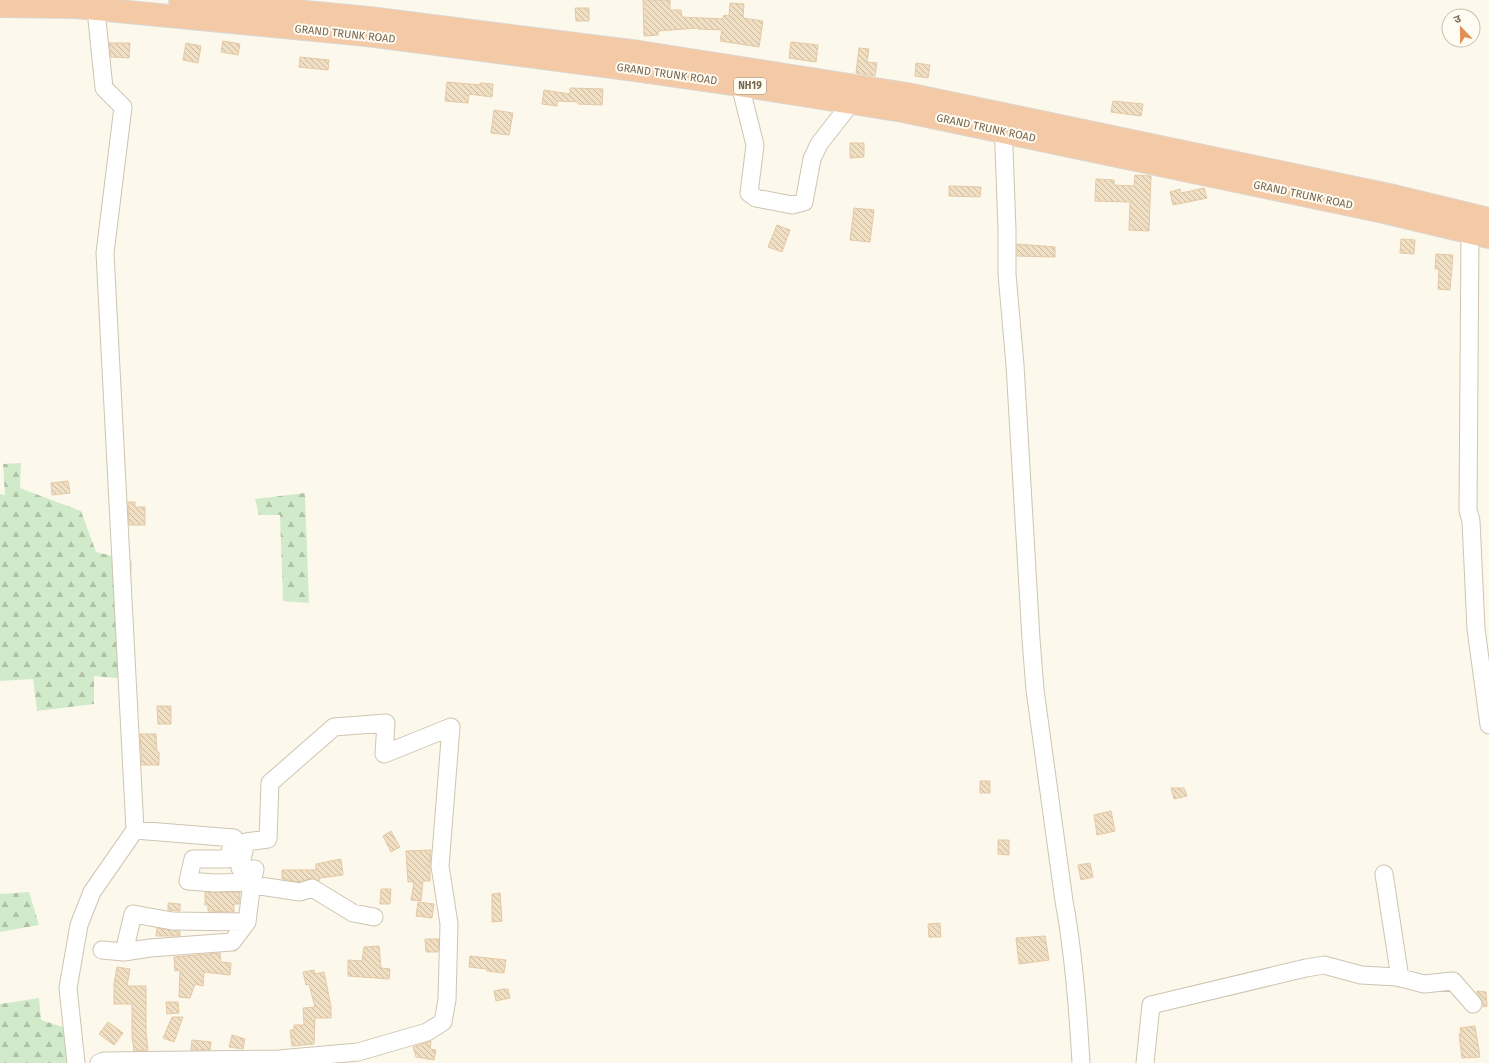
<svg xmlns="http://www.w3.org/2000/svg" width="1489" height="1063" viewBox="0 0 1489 1063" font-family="'Fira Sans','Noto Sans Devanagari',sans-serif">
<defs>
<pattern id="forest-firs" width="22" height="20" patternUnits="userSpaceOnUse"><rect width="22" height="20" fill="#d1ebca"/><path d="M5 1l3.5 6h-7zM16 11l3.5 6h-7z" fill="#aec2a6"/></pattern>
<pattern id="building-back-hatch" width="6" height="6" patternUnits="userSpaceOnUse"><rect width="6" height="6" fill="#f1dfc4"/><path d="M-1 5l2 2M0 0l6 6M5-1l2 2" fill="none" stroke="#c8b8a1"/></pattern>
</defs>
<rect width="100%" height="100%" fill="#fcf9ec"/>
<path fill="url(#forest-firs)" d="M21 463 20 488 81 511 96 552 132 561 127 679 94 676V704L37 711 33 679 0 681V494L5 495 3 464Z
M305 493 309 603 283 601 280 515H259L255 499Z
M29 892 39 925 0 932V894Z
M39 998 41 1020 76 1031 79 1063H0V1004Z"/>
<path fill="url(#building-back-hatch)" stroke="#e4c9a5" d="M643 0H670V10H681L682 17 723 19 724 15 729 16 730 3 744 4 743 18 763 21 759 47 720 41 722 30 698 29V28L658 31V35L644 36Z
M575 8H589V21H576Z
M223 41 240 44 238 55 221 52Z
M791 42 818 45 816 62 789 58Z
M109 43H130L129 58 111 57Z
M186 43 201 46 198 63 183 60Z
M859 48 869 49 867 62 877 63 875 76 856 73Z
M300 57 329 60 328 70 299 67Z
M916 63 930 65 928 78 915 76Z
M447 82 480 85V83L493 84 492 97 469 94 468 103 445 101Z
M570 88 603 89 602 105 578 104V102L557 101V106L542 104 544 90 570 94Z
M1113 101 1143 104 1141 116 1111 112Z
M494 110 513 113 509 135 491 133Z
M850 143H864V157L850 158Z
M1135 175 1151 176 1149 231 1129 230 1130 202 1095 201 1096 179 1114 180V185L1134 186Z
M949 186 981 187 980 197 949 196Z
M1204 188 1207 198 1173 205 1170 192 1180 189 1181 193Z
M854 208 874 210 870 242 850 240Z
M777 225 790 230 782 252 768 247Z
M1401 239 1415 240 1414 254 1400 253Z
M1017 244 1055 247V257L1017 256Z
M1436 254 1453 255 1450 290 1438 289 1439 269H1435Z
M68 481 70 493 52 495 51 483Z
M128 502H135V507H145V525H129Z
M157 706H171V724H158Z
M140 734H156L157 752H159V765H142Z
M980 781H990V793H980Z
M1171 788H1184L1187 796 1174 799Z
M1111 811 1115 831 1097 835 1094 815Z
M391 831 400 847 391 852 383 836Z
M998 840H1009V855L998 854Z
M431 850 430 864V881H423L421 901 411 900 414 882H408L406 851Z
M341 859 343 875 320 878 319 881 313 878 299 882 282 879V870H316V864Z
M1090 863 1093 877 1081 880 1078 865Z
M381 889H391L390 904H380Z
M205 892H240L239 904H234V912L208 911V905H205Z
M500 893 502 921 492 922V894Z
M418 902 434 904 432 918 416 916Z
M168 903 180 904V911L168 910Z
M940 923 941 937H929L928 924Z
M157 928 180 931V936H156Z
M1045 936 1049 960 1019 964 1016 938Z
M425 939H439L438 952H426Z
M379 946 381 968 390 969 389 979 348 976V960L362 961 364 947Z
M220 953 221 962 231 963 230 975 204 972 203 986 195 984 190 998 179 997 180 970 175 971 174 957Z
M470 956 506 960 504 973 487 971V969L469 967Z
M117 967 130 969 127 986H146V1032L148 1050 134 1051 132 1037V1004H114V984Z
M314 970 315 974 324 972 331 1007V1018H315L314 1044 292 1046 290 1030H294V1025H304L303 1008 315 1007 309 984 306 985 303 972Z
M504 989H508L510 998 496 1001 494 991Z
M1477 991 1486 992 1487 1006 1483 1007V1002L1477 993Z
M166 1002H178L179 1013 167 1014Z
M172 1017H183L174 1042 163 1038Z
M108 1022 123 1033 114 1045 99 1034Z
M1475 1026 1480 1057 1462 1058 1459 1034H1461L1460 1028Z
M232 1035 245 1039 243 1049 229 1047Z
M192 1040 211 1042 210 1050H191Z
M431 1041 430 1049 436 1050 434 1060 416 1057 413 1047Z"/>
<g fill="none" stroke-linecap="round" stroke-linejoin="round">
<defs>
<path id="minor" d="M100 0 96 10 104 88 123 107 105 253 135 830 234 838 228 859H193L188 881 215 883 252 882 253 885 300 892 312 888 353 913 374 917
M742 74 740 85 755 145 749 193 756 198 792 205 804 202 812 159 819 144 851 103
M1003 121 1007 230V274L1015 365 1031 639 1035 690 1064 901C1074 954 1078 1009 1081 1063
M1471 221 1470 233 1468 510 1471 521 1476 629 1489 725
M1384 874 1400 978
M124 952 150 948 232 942 247 922
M76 1063 68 988 79 925 92 892 135 830
M99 1063 104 1061 279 1059 358 1052 427 1032 443 1022 447 1000 449 924 440 866 451 727 384 754 386 723 334 727 270 783 268 839 246 842 240 868 255 869 252 882 247 922 172 921 133 914 124 952 102 950
M1145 1063 1151 1005 1306 968 1324 965 1361 975 1397 977 1424 984 1453 981 1473 1004"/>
<path id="highway" d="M180 0 369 18 639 52 907 94 1389 195 1489 219
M0 6 76 7 367 35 635 70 740 85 903 111 1003 132 1384 212 1489 237"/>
</defs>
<use href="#minor" stroke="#cfc4b1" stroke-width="19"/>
<use href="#highway" stroke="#dcd7d1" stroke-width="24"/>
<use href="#minor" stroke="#fff" stroke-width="17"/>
<use href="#highway" stroke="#f4c9a5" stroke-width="22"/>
</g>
<g text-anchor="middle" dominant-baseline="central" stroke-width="4" stroke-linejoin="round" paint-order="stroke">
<rect fill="#fffcf3" stroke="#a09280" stroke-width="1" x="734" y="78" width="32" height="16" rx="3"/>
<g font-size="10" font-weight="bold" fill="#78654e">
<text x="750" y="86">NH19</text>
</g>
<g font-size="11" fill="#78654e" stroke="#fffcf3">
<text transform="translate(345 34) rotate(6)">GRAND TRUNK ROAD</text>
<text transform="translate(667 74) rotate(8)">GRAND TRUNK ROAD</text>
<text transform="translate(986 128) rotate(12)">GRAND TRUNK ROAD</text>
<text transform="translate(1303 195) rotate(12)">GRAND TRUNK ROAD</text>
</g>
</g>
<g transform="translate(1461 28) rotate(338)"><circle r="19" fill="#fffcf3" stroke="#c9c0b1"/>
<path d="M0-3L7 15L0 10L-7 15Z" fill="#e29056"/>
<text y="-6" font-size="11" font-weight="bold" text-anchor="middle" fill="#78654e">उ</text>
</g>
</svg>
